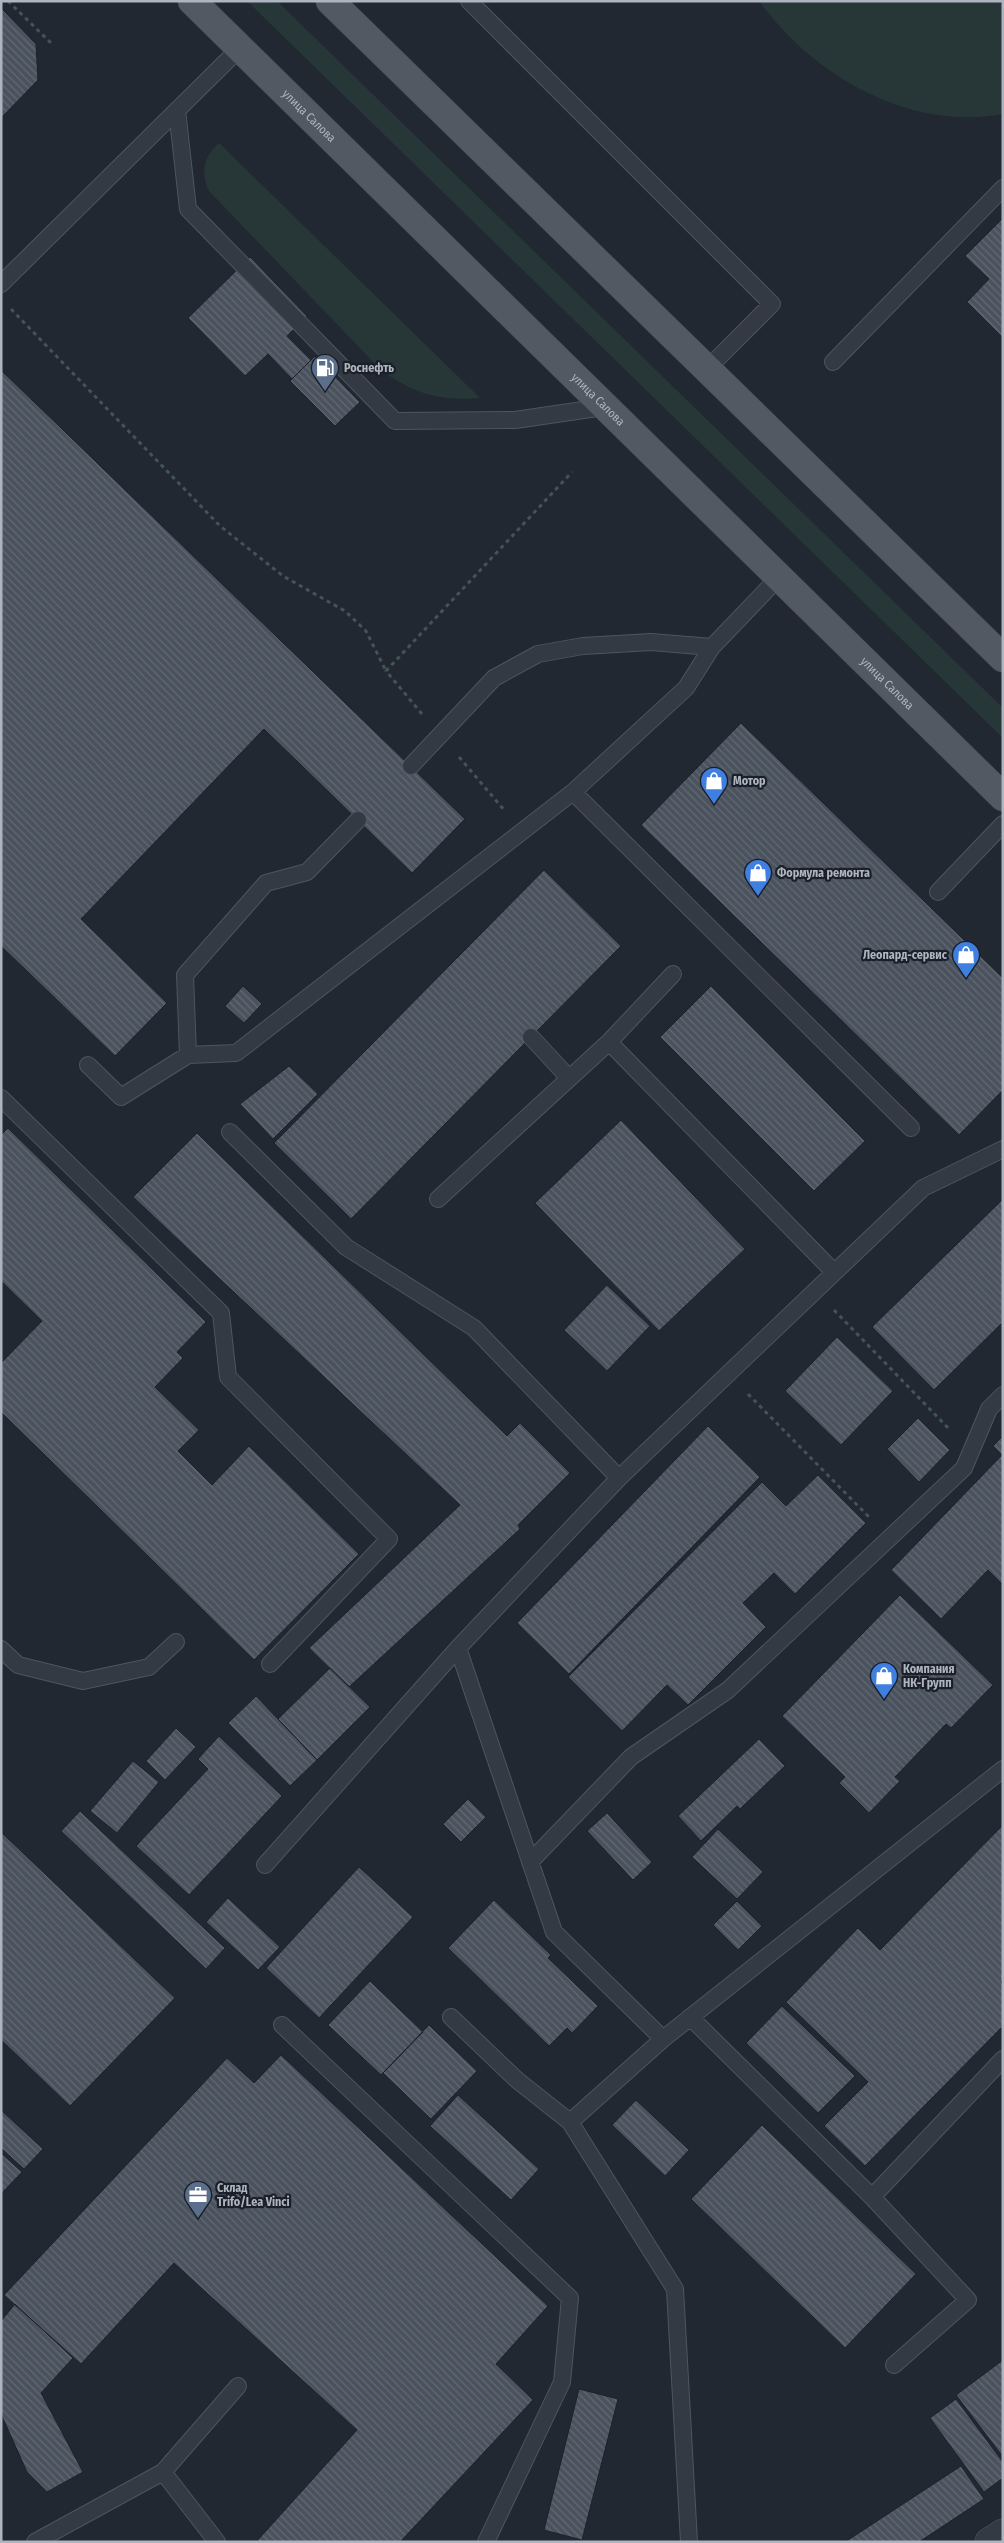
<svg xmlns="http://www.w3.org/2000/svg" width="1004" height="2543" viewBox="0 0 1004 2543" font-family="'Fira Sans Condensed',sans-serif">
<defs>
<pattern id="building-back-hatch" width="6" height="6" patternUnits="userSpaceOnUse" patternTransform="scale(1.25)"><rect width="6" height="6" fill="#4a525e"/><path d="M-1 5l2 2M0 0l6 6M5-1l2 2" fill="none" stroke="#626973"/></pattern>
</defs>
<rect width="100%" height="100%" fill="#212832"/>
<path fill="#273737" d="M247 1H277L1003 708V738Z
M759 1H1003V114C908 131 814 76 759 1Z
M219 143 480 398C438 401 416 394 382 371L209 191C200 171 204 157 219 143Z"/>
<path fill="url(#building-back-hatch)" stroke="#1c212a" d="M1 8 36 44 38 80 1 118Z
M1003 218V338L967 302 989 279 965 256Z
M250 257 307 316 287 336 311 360 292 379 268 354 245 376 188 318Z
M315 356 360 402 335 426 290 381Z
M1 370 465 819 412 873 264 729 81 919 167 1003 115 1056 1 946Z
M741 723 1003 978V1090L959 1135 641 825Z
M544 870 621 946 351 1219 274 1143Z
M243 986 262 1004 244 1023 225 1006Z
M711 986 865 1141 814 1191 660 1037Z
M289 1066 318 1094 273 1139 240 1104Z
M621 1120 745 1249 659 1331 535 1203Z
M8 1128 206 1322 177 1352 183 1358 155 1387 199 1430 178 1451 212 1485 249 1446 359 1554 254 1660 1 1412V1363L42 1321 1 1281V1135Z
M197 1133 507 1436 520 1423 570 1473 518 1525 520 1529 349 1687 309 1648 460 1505 133 1197Z
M1003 1199V1322L934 1390 872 1327Z
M607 1285 650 1326 607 1371 564 1330Z
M837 1337 893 1391 841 1445 785 1391Z
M918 1418 950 1450 919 1482 887 1449Z
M708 1426 760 1477 569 1674 517 1623Z
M1003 1436V1585L988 1570 941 1619 891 1570 1002 1455 993 1446Z
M818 1475 866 1523 795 1594 774 1573 743 1603 766 1627 688 1705 667 1685 622 1731 568 1677 762 1482 786 1506Z
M900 1595 993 1685 951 1728 946 1724 895 1777 900 1781 869 1813 839 1783 845 1777 782 1716Z
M330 1668 370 1707 317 1760 278 1719Z
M256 1696 317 1760 290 1786 228 1723Z
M176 1728 196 1747 165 1780 146 1761Z
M219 1736 282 1796 189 1895 136 1846 208 1769 198 1759Z
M759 1739 785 1766 740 1809 737 1806 701 1841 678 1816Z
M133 1761 159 1782 117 1833 90 1811Z
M468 1799 486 1817 461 1842 443 1824Z
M80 1811 225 1948 206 1969 61 1831Z
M607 1813 652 1862 633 1880 587 1831Z
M1003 1825V1980L1001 1982 1003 1985V2026L865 2166 824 2126 868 2082 786 2002 858 1928 880 1950Z
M718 1829 763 1872 737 1899 692 1857Z
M1 1832 175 1998 70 2106 1 2040Z
M359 1867 413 1917 319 2018 266 1968Z
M228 1898 280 1947 258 1970 206 1922Z
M494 1900 551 1955 548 1958 598 2006 572 2033 567 2028 549 2046 448 1948Z
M737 1901 762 1926 738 1950 713 1925Z
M370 1981 423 2032 381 2075 328 2025Z
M782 2006 855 2076 818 2113 746 2043Z
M429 2025 477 2071 431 2119 383 2073Z
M281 2055 548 2306 496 2364 533 2400 400 2542H256L357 2430 174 2263 81 2364 4 2295 227 2058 254 2083Z
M458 2095 539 2169 511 2200 430 2126Z
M636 2100 689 2150 665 2176 612 2125Z
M1 2110 43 2149 24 2169 1 2148Z
M762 2125 916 2274 845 2348 691 2199Z
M1 2153 22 2172 1 2194Z
M15 2304 73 2358 41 2393 83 2472 47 2492 27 2472 1 2414V2321Z
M1003 2360V2457L956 2395Z
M579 2389 618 2399 582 2540 544 2530Z
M956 2399 1003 2462V2478L984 2492 930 2418Z
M961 2466 984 2499 919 2542H845Z"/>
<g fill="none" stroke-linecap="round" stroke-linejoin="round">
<defs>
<path id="lane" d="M469 1 772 304 707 369
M177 110 188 209 395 421 515 420 604 407
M1 284 241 47
M833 362 1003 188
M411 766 494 678 538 654 583 646 651 642 712 647 779 577
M573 792 911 1128
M938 892 1003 824
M531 1037 569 1078
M609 1042 673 974
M188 1055 185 975 266 883 307 872 358 820
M88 1065 121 1097 188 1055 236 1053 573 792 686 688 712 647
M1 1098 221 1313 228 1377 389 1539 270 1664
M230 1132 346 1247 474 1328 619 1478
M1003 1149 923 1188 619 1478 458 1648 554 1932 663 2039 1003 1769
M438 1199 609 1042 834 1272
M1 1649 18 1665 83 1681 149 1667 176 1642
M530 1862 631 1757 728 1690 964 1468 989 1409 1003 1395
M265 1865 458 1648
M451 2017 517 2080 570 2122
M690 2017 872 2197 968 2300 894 2365
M282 2025 570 2298 562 2382 486 2542
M663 2039 570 2122 675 2289 689 2542
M872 2197 1003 2059
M163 2472 217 2542
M35 2542 163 2472 238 2386"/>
<path id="street" d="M989 2542 1003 2533"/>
<g id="primary">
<path id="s1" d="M192 1 1003 797"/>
<path d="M330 1 1003 658"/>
</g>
</defs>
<use href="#lane" stroke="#4f555e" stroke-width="18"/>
<use href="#street" stroke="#4f555e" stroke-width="29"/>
<use href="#primary" stroke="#3e434d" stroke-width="29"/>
<path stroke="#445355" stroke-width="3" stroke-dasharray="4 4" stroke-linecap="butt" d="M8 1 51 43
M11 309 220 526 283 576 345 611 366 631 386 671
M422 714 386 671 572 472
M459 757 505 811
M834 1310 950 1430
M748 1394 870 1518"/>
<use href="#lane" stroke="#343a43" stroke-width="16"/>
<use href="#street" stroke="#343a43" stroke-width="28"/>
<use href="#primary" stroke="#525963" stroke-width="28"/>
</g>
<defs>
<symbol id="fuel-pin" viewBox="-11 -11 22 30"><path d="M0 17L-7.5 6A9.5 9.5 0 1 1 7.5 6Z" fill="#5c6f8a" stroke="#1a1f28"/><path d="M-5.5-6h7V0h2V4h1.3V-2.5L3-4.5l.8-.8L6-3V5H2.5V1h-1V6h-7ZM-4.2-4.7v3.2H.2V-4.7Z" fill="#fff"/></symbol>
<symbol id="shop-pin" viewBox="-11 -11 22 30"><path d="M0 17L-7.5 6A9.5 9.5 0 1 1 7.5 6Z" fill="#3f7fe0" stroke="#1a1f28"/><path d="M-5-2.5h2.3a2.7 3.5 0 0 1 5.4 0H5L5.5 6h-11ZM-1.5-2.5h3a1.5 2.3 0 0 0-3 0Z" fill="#fff"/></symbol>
<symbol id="office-pin" viewBox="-11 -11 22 30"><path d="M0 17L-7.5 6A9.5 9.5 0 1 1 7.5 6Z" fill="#5c6f8a" stroke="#1a1f28"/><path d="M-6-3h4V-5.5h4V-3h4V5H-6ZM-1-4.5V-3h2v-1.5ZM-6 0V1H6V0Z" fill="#fff"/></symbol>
</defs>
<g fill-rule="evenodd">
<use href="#fuel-pin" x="309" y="352" width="32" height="43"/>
<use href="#shop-pin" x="698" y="765" width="32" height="43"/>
<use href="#shop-pin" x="742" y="857" width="32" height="43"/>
<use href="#shop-pin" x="950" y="939" width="32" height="43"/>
<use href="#shop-pin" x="868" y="1660" width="32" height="43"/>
<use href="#office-pin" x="182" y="2179" width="32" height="43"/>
</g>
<g text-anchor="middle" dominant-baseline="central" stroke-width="4.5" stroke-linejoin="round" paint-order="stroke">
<g font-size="12" fill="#aeb5c0" stroke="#1a1f28">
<text stroke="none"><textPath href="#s1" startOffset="164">улица Салова</textPath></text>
<text stroke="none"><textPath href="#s1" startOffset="569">улица Салова</textPath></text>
<text stroke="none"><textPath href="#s1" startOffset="974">улица Салова</textPath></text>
</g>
<g font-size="12" font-weight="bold" fill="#aeb5c0" stroke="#1a1f28" text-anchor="start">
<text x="344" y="368">Роснефть</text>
<text x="733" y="781">Мотор</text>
<text x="777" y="873">Формула ремонта</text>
<text x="947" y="955" text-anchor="end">Леопард-сервис</text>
<text x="903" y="1669">Компания<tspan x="903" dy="14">НК-Групп</tspan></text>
<text x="217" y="2188">Склад<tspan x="217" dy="14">Trifo/Lea Vinci</tspan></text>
</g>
</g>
<rect width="1004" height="2543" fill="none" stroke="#aeb5c0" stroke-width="5"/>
</svg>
